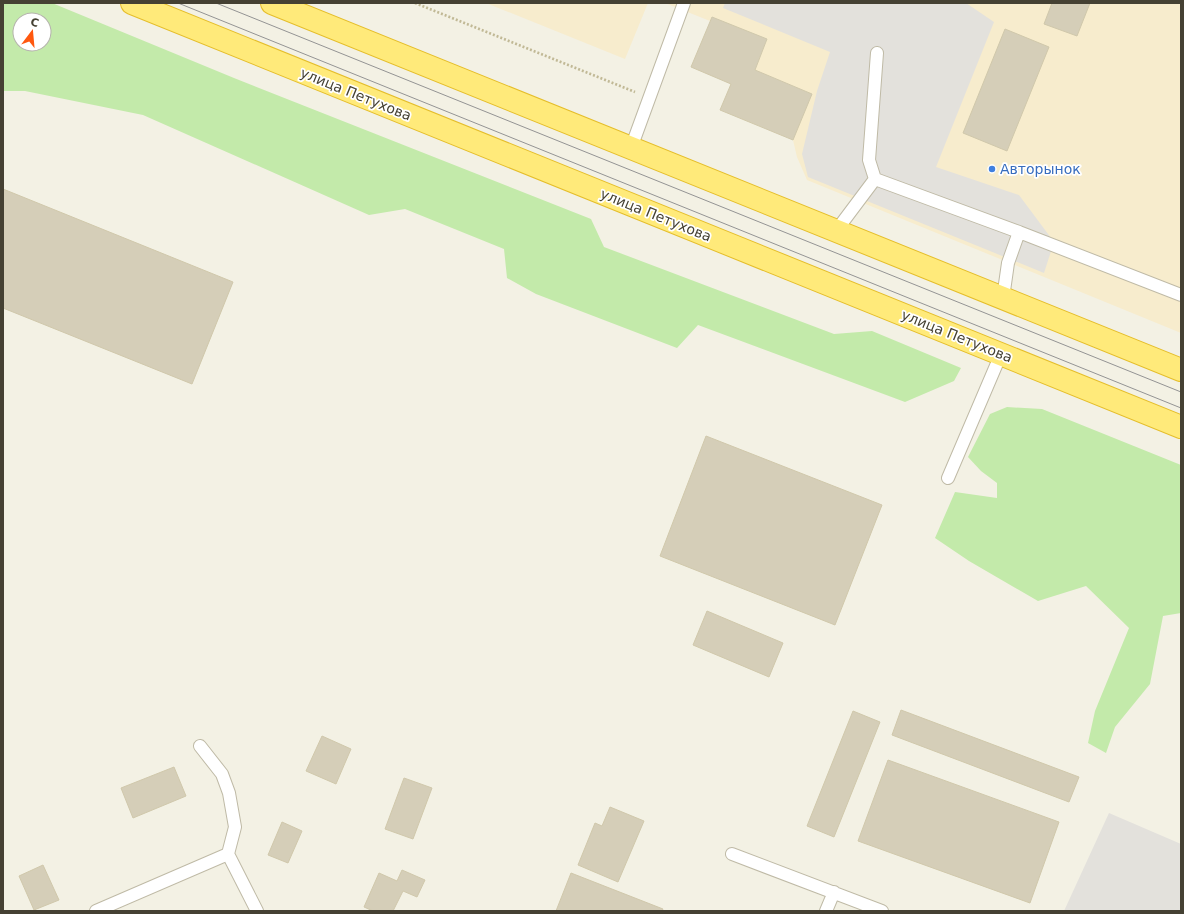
<svg xmlns="http://www.w3.org/2000/svg" width="1184" height="914" viewBox="0 0 1184 914" font-family="'DejaVu Sans',sans-serif">
<rect width="100%" height="100%" fill="#f3f1e4"/>
<path fill="#f7eccd" d="M486 3H648L625 59Z
M665 3H1181V333L807 180 797 157 793 140 812 94 755 70 767 39 712 17 710 21Z"/>
<path fill="#c3eaaa" fill-rule="evenodd" d="M3 3H52L234 78 591 219 604 247 834 334 872 331 961 368 954 381 905 402 698 325 677 348 536 294 507 278 504 249 405 209 369 215 143 115 25 91H3ZM20 20H44V44H20Z
M1007 407 1042 409 1181 465V613L1163 616 1150 684 1115 727 1106 753 1088 743 1095 711 1129 628 1086 586 1038 601 969 561 935 538 955 492 997 498V483L981 471 968 457 990 414Z"/>
<path fill="#e3e1dc" d="M725 3H966L994 22 936 167 1019 195 1054 242 1044 273 808 177 802 154 817 91 830 52 723 8Z
M1109 813 1181 844V911H1064Z"/>
<path fill="#d5ceb8" stroke="#d0c8ab" d="M1052 3H1090L1077 36 1044 24Z
M712 17 767 39 755 70 812 94 793 140 720 110 731 84 691 67Z
M1005 29 1049 47 1007 151 963 133Z
M3 189 233 282 192 384 3 308Z
M706 436 882 505 835 625 660 556Z
M707 611 783 643 769 677 693 645Z
M901 710 1079 777 1069 802 892 735Z
M853 711 880 722 834 837 807 826Z
M322 736 351 749 336 784 306 771Z
M888 760 1059 822 1030 903 858 841Z
M174 767 186 796 133 818 121 788Z
M404 778 432 788 413 839 385 829Z
M610 807 644 821 618 882 578 865 595 823 602 826Z
M282 822 302 831 288 863 268 855Z
M43 865 59 900 34 910 19 876Z
M402 870 425 880 417 897 403 891 393 911H373L364 907 379 873 397 881Z
M571 873 663 909 662 911H556Z"/>
<g fill="none" stroke-linecap="round" stroke-linejoin="round">
<defs>
<path id="service" d="M877 53 869 160 875 179 1019 232 1008 263 1003 298
M631 148 684 3
M836 231 875 179
M1019 232 1181 295
M948 478 1001 354
M200 746 222 774 229 793 235 827 228 854 257 911
M732 854 882 911
M96 911 228 854
M826 911 834 892"/>
<path id="trunk" d="M132 3 1181 427
M272 3 1181 370"/>
</defs>
<use href="#service" stroke="#bfbaa6" stroke-width="14"/>
<use href="#trunk" stroke="#e5be2b" stroke-width="24"/>
<path stroke="#c1b996" stroke-width="2.5" stroke-dasharray="2 2" stroke-linecap="butt" d="M415 3 635 92"/>
<use href="#service" stroke="#fff" stroke-width="12"/>
<use href="#trunk" stroke="#ffea7a" stroke-width="22"/>
<path stroke="#949494" stroke-width="1" d="M178 3 1181 408
M216 3 1181 392"/>
</g>
<circle fill="#3f7fe0" stroke="#fff" stroke-width="1.5" cx="992" cy="169" r="4"/>
<g text-anchor="middle" dominant-baseline="central" stroke-width="3.5" stroke-linejoin="round" paint-order="stroke">
<g font-size="14" fill="#454133" stroke="#fff">
<text transform="translate(356 94) rotate(22)">улица Петухова</text>
<text transform="translate(656 215) rotate(22)">улица Петухова</text>
<text transform="translate(957 336) rotate(22)">улица Петухова</text>
</g>
<g font-size="14" fill="#366cbe" stroke="#fff" text-anchor="start">
<text x="1000" y="169">Авторынок</text>
</g>
</g>
<rect width="1184" height="914" fill="none" stroke="#454133" stroke-width="8"/>
<g transform="translate(32 32) rotate(16)"><circle r="19" fill="#ffffff" stroke="#b5b3ad"/>
<path d="M0-3L7 15L0 10L-7 15Z" fill="#ff580f"/>
<text y="-6" font-size="11" font-weight="bold" text-anchor="middle" fill="#454133">С</text>
</g>
</svg>
